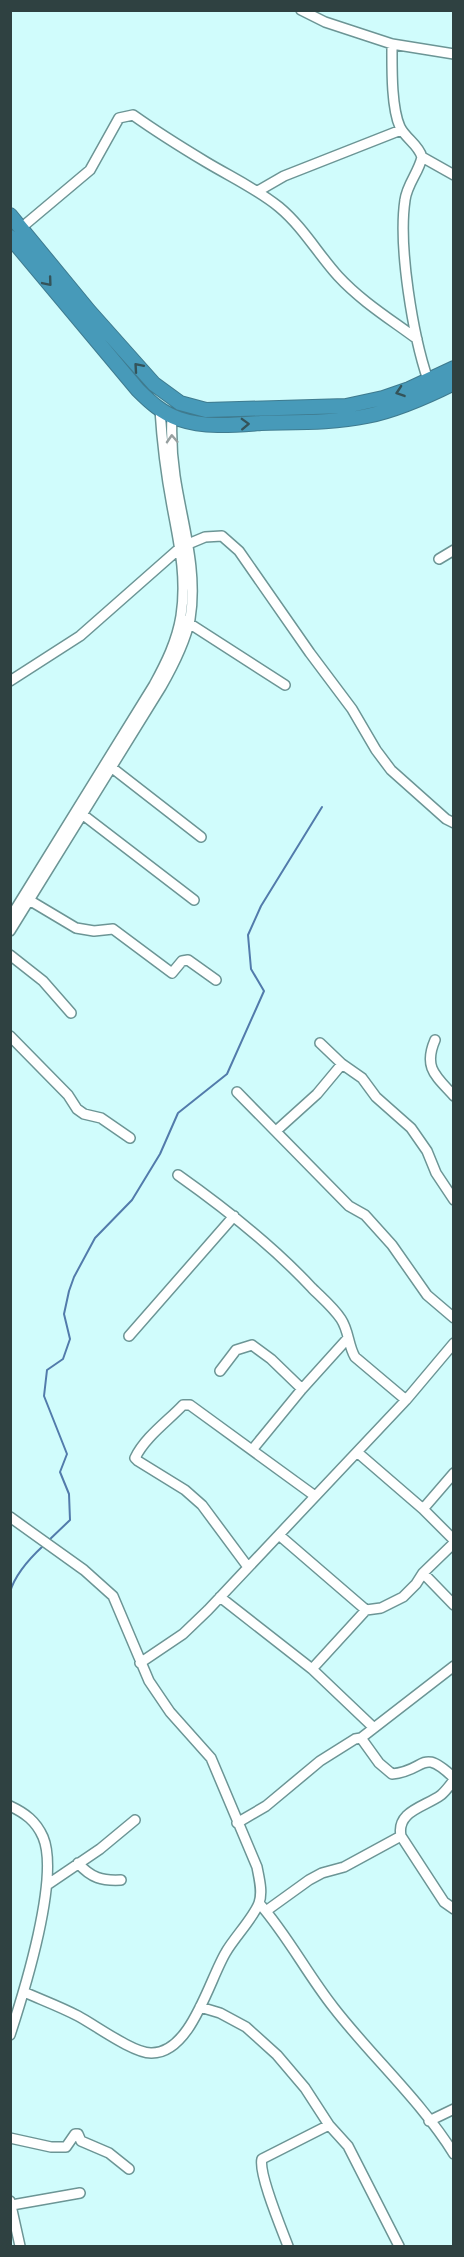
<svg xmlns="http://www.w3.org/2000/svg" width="464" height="2257" viewBox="0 0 464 2257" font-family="'DejaVu Sans',sans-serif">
<rect width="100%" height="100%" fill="#d0fcfc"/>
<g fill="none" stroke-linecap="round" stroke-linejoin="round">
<path stroke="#527bab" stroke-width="2" d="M47 1542 70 1520 69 1494 60 1472 67 1454 44 1396 47 1370 63 1359 70 1339 64 1314 69 1291 74 1277 95 1238 132 1200 160 1154 178 1113 227 1074 264 991 251 969 248 935 261 906 322 807
M10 1592C15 1575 30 1558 43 1546"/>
<defs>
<path id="minor" d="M301 10 325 22 392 44 454 54
M392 44C392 66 391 107 400 127 406 139 418 144 422 157 419 172 407 184 405 200 398 247 413 336 428 380
M422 157 454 175
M258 191 284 176 401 130
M21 228 90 170 119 118 133 115C157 132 181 147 206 162 231 177 257 189 279 207 303 227 318 254 338 276 361 301 390 319 417 339
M439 559 454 550
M184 620 285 685
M10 681 80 636 181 547 205 537 222 536 239 551 310 653 352 709 376 750 391 770 446 819 454 823
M111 767 201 837
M82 814 194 900
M29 900 76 928 94 931 113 929 172 973 182 961 188 960 216 980
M10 918 154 685C166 663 177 641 181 616 187 578 179 543 172 506 166 474 162 442 160 410
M10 931 161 687C173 666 185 643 190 619 198 570 182 523 175 476 172 456 171 436 172 416
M10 955 43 981 71 1013
M10 1036 68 1095 77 1109 84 1114 101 1118 130 1138
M435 1040C423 1068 436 1076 454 1096
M320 1043 342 1064 362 1078 376 1097 411 1128 427 1151 436 1173 454 1200
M237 1092 349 1206 365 1215 392 1245 427 1295 454 1318
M276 1131 317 1094 342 1064
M178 1175C226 1209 272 1245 312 1288 322 1298 333 1307 341 1319 349 1331 348 1345 355 1357L406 1400
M129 1336 234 1216
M220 1371 236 1350 252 1345 271 1359 302 1389
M252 1450 302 1389 348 1338
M357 1452 423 1509 454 1540
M423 1509 454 1473
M10 1517 84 1570 113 1596 149 1681 170 1712 211 1758 257 1867C259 1878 263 1892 259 1903 254 1917 234 1938 226 1952 209 1980 191 2054 151 2053 133 2053 95 2025 78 2016 61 2007 42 2000 24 1992
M279 1535 366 1610
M248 1567 202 1505 185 1490 138 1461 135 1458C145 1437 168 1421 183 1405H190L315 1496
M423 1573 454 1605
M220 1597 312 1669 374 1728
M140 1663 183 1634 208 1610 406 1400 454 1343
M312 1669 366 1610 381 1608 403 1597 416 1584 423 1573 454 1543
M361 1738 379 1763 392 1774C427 1771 420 1746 454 1778
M454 1780C450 1785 446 1791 441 1795 425 1807 396 1811 401 1836L444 1902 454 1909
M10 1806C25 1813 36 1821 43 1837 60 1877 24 1992 10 2035
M237 1823 266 1806 320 1761 355 1739 361 1738 454 1666
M78 1863C91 1878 102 1881 121 1880
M47 1885 100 1849 135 1820
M259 1903C288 1936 307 1974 334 2008 372 2057 421 2101 454 2154
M266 1911 309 1880 322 1873 344 1867 401 1836
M200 2007 220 2013 246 2027 277 2055 305 2088 329 2125 348 2146 399 2246
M429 2121 454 2109
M10 2138 51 2147H66L75 2134H78L81 2141 109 2153 129 2169
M10 2201 20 2246
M12 2205 80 2193
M288 2246C282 2230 258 2173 262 2159L329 2125"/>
<path id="highway" d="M10 215 89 311 154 384 180 403 206 410 346 406 383 398 409 389 454 368
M10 237 138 390C150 402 162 413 179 419 205 428 235 425 261 423 296 422 333 423 367 416 397 410 426 397 454 383"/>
</defs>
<use href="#minor" stroke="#6c9595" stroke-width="12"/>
<use href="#highway" stroke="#3f7b8f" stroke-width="16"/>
<use href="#minor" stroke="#fff" stroke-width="9"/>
<use href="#highway" stroke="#479ab9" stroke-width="14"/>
</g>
<defs><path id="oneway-chevron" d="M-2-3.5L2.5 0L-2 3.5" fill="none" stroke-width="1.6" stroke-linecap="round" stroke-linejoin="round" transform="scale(1.5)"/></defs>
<g stroke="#345359">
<use href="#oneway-chevron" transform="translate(48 282) rotate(50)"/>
<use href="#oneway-chevron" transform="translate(138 367) rotate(-131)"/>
<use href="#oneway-chevron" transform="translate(400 392) rotate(161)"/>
<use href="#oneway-chevron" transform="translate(245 424) rotate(-2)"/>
</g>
<use stroke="#97a0a0" href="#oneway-chevron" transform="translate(172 439) rotate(-93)"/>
<rect width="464" height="2257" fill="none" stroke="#2f4141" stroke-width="24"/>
</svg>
